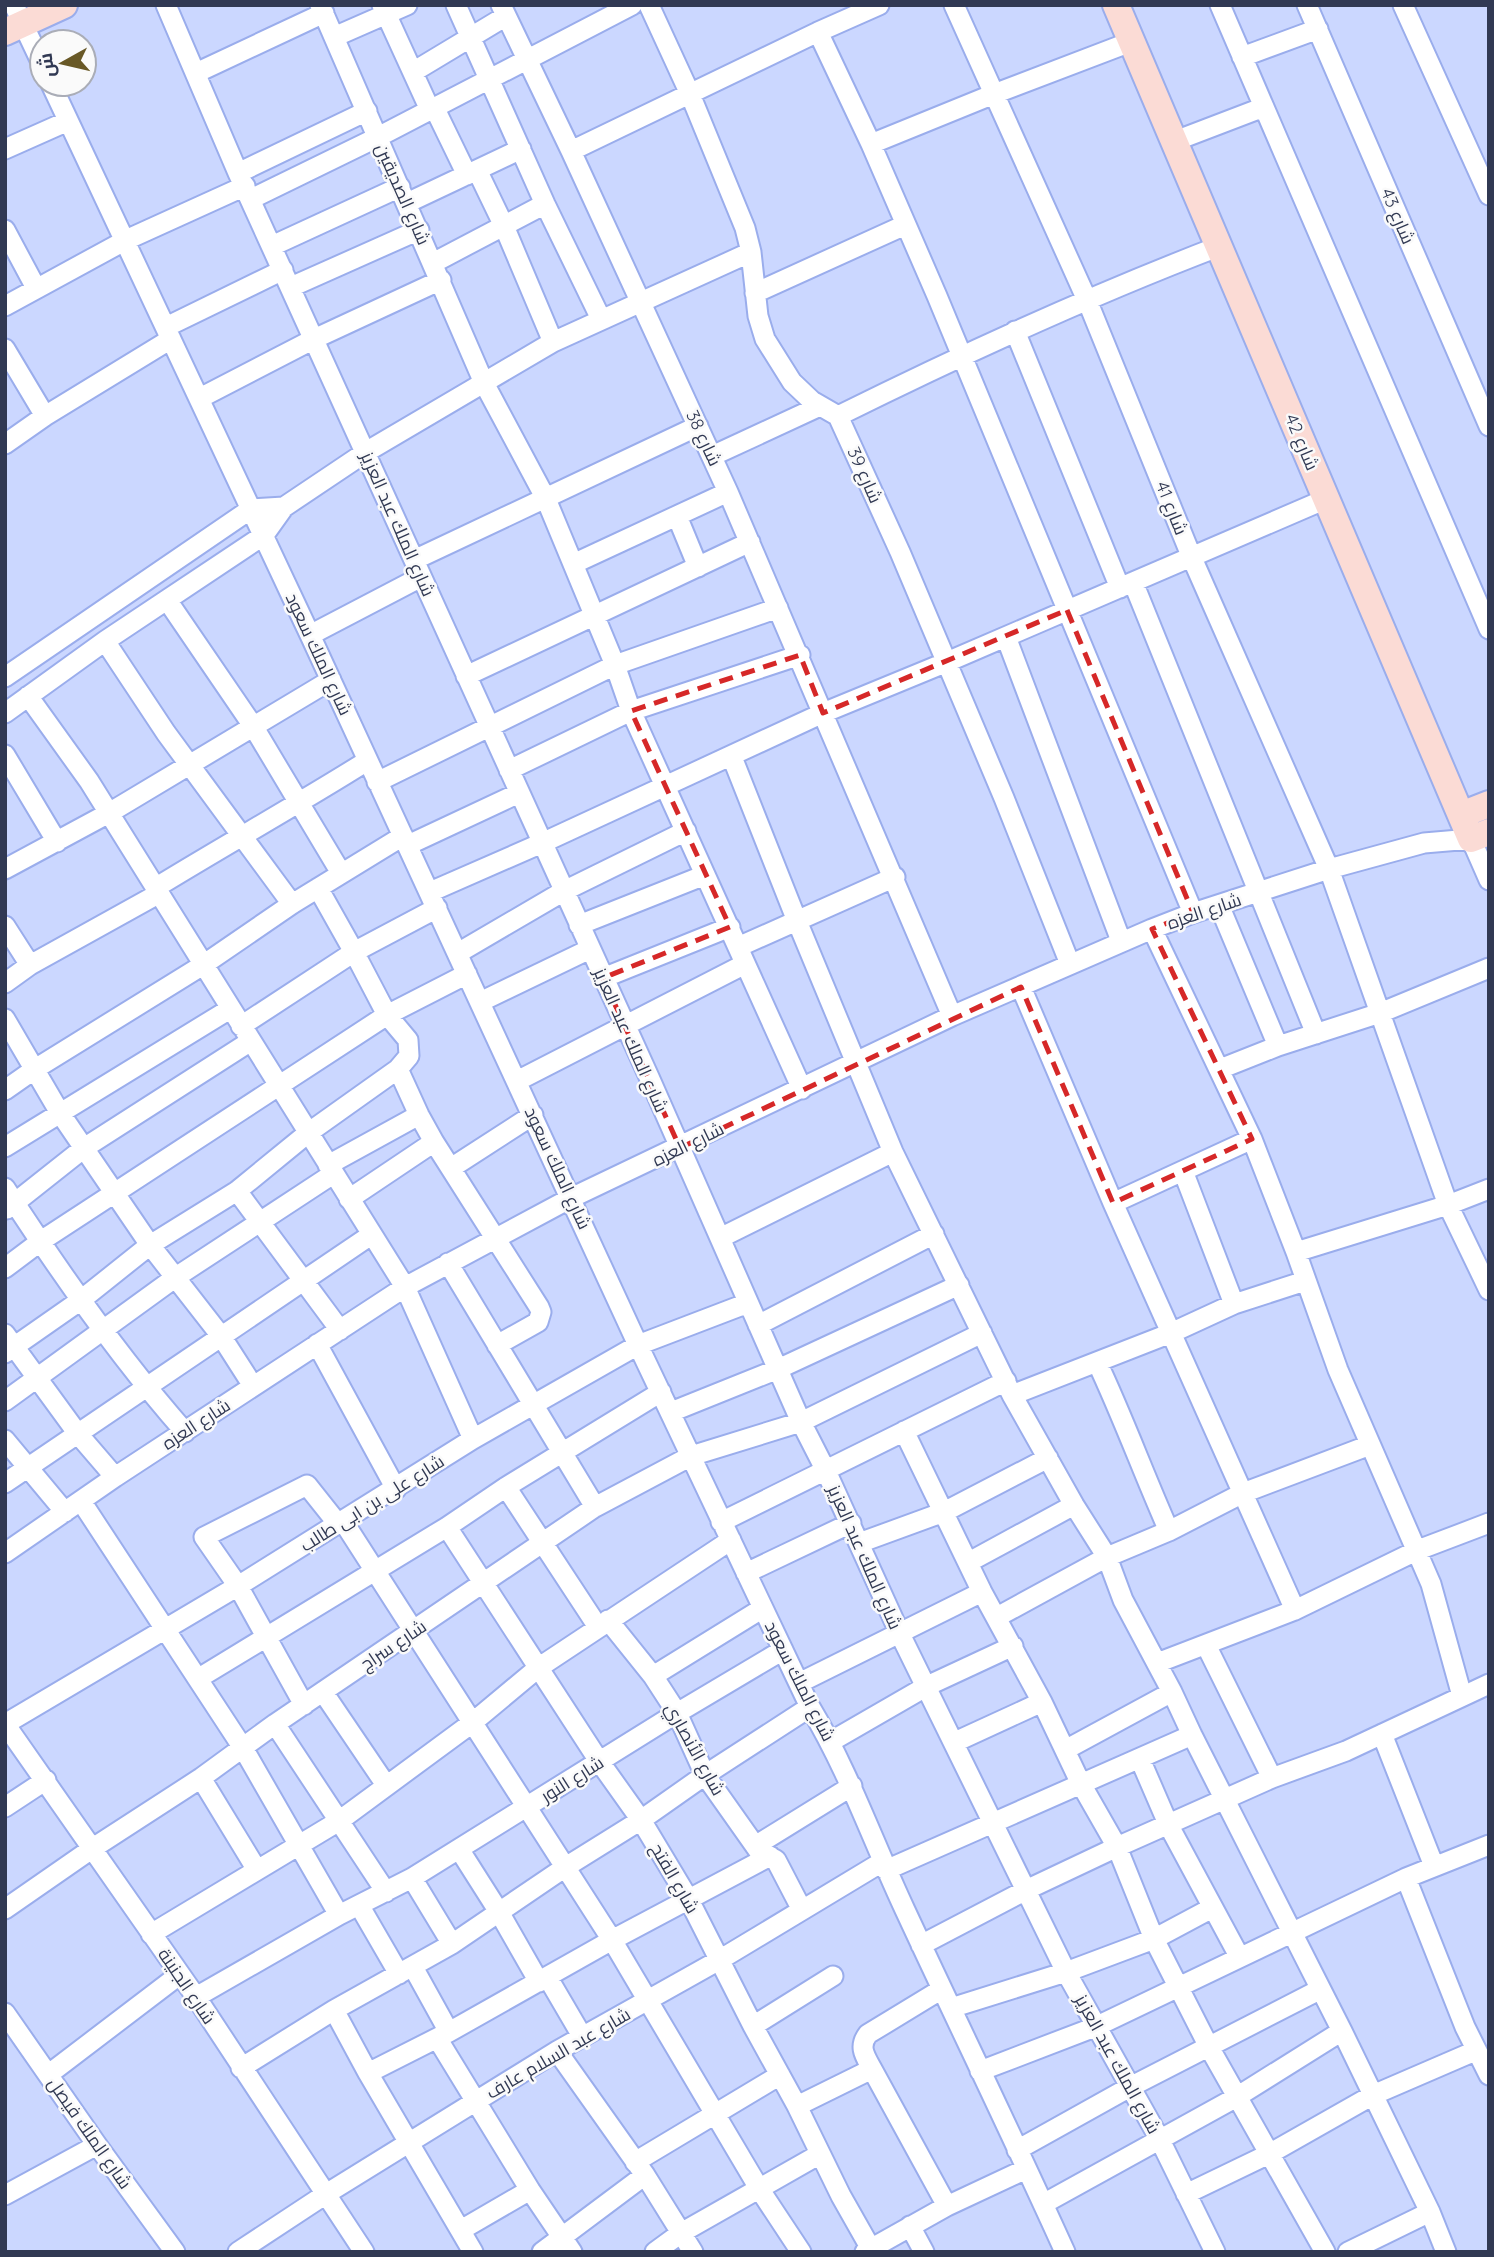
<svg xmlns="http://www.w3.org/2000/svg" width="1494" height="2257" viewBox="0 0 1494 2257" font-family="Quicksand,Cairo,sans-serif">
<rect width="100%" height="100%" fill="#cbd7ff"/>
<g fill="none" stroke-linecap="round" stroke-linejoin="round">
<defs>
<path id="minor" d="M14 5 42 64
M166 5 238 173 649 1077 801 1422 826 1471 900 1634 1066 1972 1159 2138 1215 2252
M320 5 484 383 546 499 615 665 631 711 802 1089
M382 5 430 110
M456 5 545 204 601 319
M501 5 571 151 728 492 952 1016
M649 5 690 94 745 228 751 252 758 316 765 339 792 382 812 401 838 416 900 552 1004 798 1070 964
M954 5 1087 300 1192 558 1329 869 1448 1205 1489 1290
M1220 5 1489 629
M1307 5 1489 426
M1403 5 1489 195
M818 32 871 144 937 296 1193 913
M334 37 407 5
M1242 57 1318 29
M413 72 506 16
M196 73 324 13
M51 84 310 635 638 1345 810 1707C849 1772 873 1842 905 1910 958 2024 1013 2137 1065 2252
M434 107 467 175
M1175 141 1264 107
M871 144 994 94 1133 41
M5 149 68 121
M571 151 818 32 879 5
M477 170 504 226 553 342
M238 173 367 111
M251 199 378 137 632 5
M407 203 521 149
M5 230 36 288
M272 246 400 187
M433 263 545 204
M291 287 419 230
M755 293 905 225
M5 306 126 240 245 186
M166 327 283 270
M1015 331 1120 588
M5 349 45 416
M200 398 314 339 441 280
M838 416C963 354 1089 296 1220 246
M5 444 45 416 171 339
M712 456 820 406
M677 516 698 567
M414 560 698 426
M573 564 728 492
M1133 582 1316 1034
M167 600 253 726 341 873
M310 635 421 577
M1006 637 1121 941
M105 641 166 733 292 904
M466 676 750 542
M5 677 251 509 284 507
M28 696 89 781 405 1287 473 1439
M5 713 105 641 264 535 284 507 366 452 553 342 751 252
M5 755 57 842
M732 757 797 921 893 1152 1012 1395 1074 1505 1107 1557 1123 1600 1172 1692 1192 1735 1342 2031 1430 2212 1446 2252
M509 770 631 711 800 655
M377 782 615 665 778 608
M408 845 519 793
M5 869 109 813 331 680
M155 888C225 845 297 805 367 761
M430 892 542 843 823 713 947 662 1326 499
M1219 905 1278 1046
M579 925 705 875
M5 926 30 965
M1152 929 1252 1139 1296 1252 1338 1370 1431 1584 1462 1696
M738 947 895 877
M458 953 564 891 686 831
M603 978 730 927
M5 983 30 965 158 894
M1021 987 1113 1203 1295 1610
M480 1002 590 949
M5 1019 60 1113 150 1245 221 1336 253 1386
M241 1026 354 952 437 908
M398 1069 419 1115 434 1142 539 1307 541 1312 538 1322 497 1345
M1220 1069 1278 1046 1380 1013 1489 968
M517 1081 745 964
M5 1090 35 1069 203 965 292 904 403 836
M5 1147 230 1009
M328 1165 419 1115
M451 1168 533 1115
M1183 1171 1234 1304
M5 1188C60 1273 118 1356 185 1432
M237 1191 340 1330
M349 1199 434 1142
M1113 1203 1252 1139
M7 1209 84 1148 251 1041
M720 1238 893 1152
M1296 1252 1448 1205 1489 1189
M448 1263 595 1507
M5 1268 41 1241 387 1015 467 974
M758 1325 934 1234
M5 1334 78 1434 115 1477
M317 1344 396 1489
M5 1353 81 1300 150 1245 237 1191 308 1133 398 1069 409 1056 408 1040 387 1015 354 952 318 888
M1097 1362C1123 1417 1144 1475 1169 1531
M1012 1395 1171 1333 1234 1304 1305 1281
M5 1401 176 1277 333 1174
M671 1412 778 1369 959 1285
M904 1431 982 1592 1042 1702 1081 1784 1117 1847 1154 1939 1209 2047 1325 2252
M5 1440 65 1512
M5 1483 371 1235
M506 1487 598 1627
M81 1501 243 1748 339 1915
M343 1521 612 1940 760 2190 801 2252
M721 1522 1006 1381
M447 1527 599 1761 641 1820 689 1900 753 2026 797 2106 841 2196 871 2249
M859 1543 944 1512 1048 1458
M5 1553 115 1477 405 1287 571 1198 952 1016 1152 929 1193 913 1329 869 1424 843 1471 839 1489 880
M969 1562 1074 1505
M746 1573 851 1523
M997 1617 1107 1557 1169 1531 1243 1493 1370 1445
M608 1620 653 1676 677 1713 705 1775 758 1850 776 1860 802 1910
M1206 1645 1272 1778
M1157 1663 1295 1610 1418 1550 1489 1523
M653 1676 763 1608
M199 1678 447 1527 506 1487 661 1392
M799 1683 982 1592
M323 1692 386 1785
M304 1705 238 1586 204 1537 307 1485 338 1524
M5 1724 238 1586 473 1439 638 1345 748 1303
M5 1724 196 1997 364 2252
M275 1724 386 1892
M1382 1734 1434 1866
M830 1742 927 1686 1013 1646
M955 1742 1042 1702
M1065 1750 1172 1692
M1140 1759 1169 1826 1239 1956
M201 1778 257 1870
M5 1807 46 1780
M755 1846 852 1786
M459 1849 499 1912 539 1982
M886 1870 1192 1735
M412 1878 452 1944
M1406 1878 1465 2027 1489 2075
M359 1905 399 1974
M5 1909 93 1848 201 1778 275 1724 595 1507 691 1456 801 1422 982 1333
M151 1934 339 1821 472 1723 538 1668 731 1540
M921 1945 1026 1890 1117 1847 1272 1778 1346 1751 1489 1684
M413 1967 449 2032
M548 1978 582 2036
M942 1989 868 2034C858 2047 865 2056 872 2069L947 2206
M196 1997 339 1915 412 1878 677 1713 783 1650
M951 2008 1066 1972 1154 1939 1212 1908
M334 2010 368 2073 473 2252
M5 2013 97 2145 175 2252
M753 2026 833 1976
M437 2038 530 2190 572 2252
M557 2051 645 2175 693 2252
M241 2068 334 2010 452 1944 564 1868 641 1820 705 1775 810 1707
M980 2071 1095 2027 1406 1878 1489 1845
M368 2073 449 2032 612 1940 770 1856
M49 2074 179 1975
M797 2106 872 2069
M1017 2150 1130 2087 1319 1990
M635 2162 780 2075
M1186 2194 1269 2154 1373 2095 1475 2051
M5 2195 97 2145
M1043 2204 1235 2098 1342 2031
M910 2226 924 2252
M461 2230 530 2190
M238 2252 326 2194 557 2051 721 1959 882 1862
M542 2252 645 2175
M655 2252 681 2233 820 2154
M865 2252 947 2206 1026 2169
M1348 2252 1430 2212"/>
<path id="secondary" d="M1116 5 1471 839 1489 832
M5 32 64 5
M1461 815 1489 804"/>
</defs>
<use href="#minor" stroke="#9aadec" stroke-width="23"/>
<use href="#secondary" stroke="#9aadec" stroke-width="30"/>
<use href="#minor" stroke="#fff" stroke-width="19"/>
<use href="#secondary" stroke="#fbdbd5" stroke-width="26"/>
</g>
<path fill="none" stroke="#d62828" stroke-width="5" stroke-dasharray="14 9" stroke-linejoin="round" d="M1067 610 1193 913 1152 929 1252 1139 1113 1203 1021 987 680 1148 603 978 730 927 631 711 800 655 823 713Z"/>
<g text-anchor="middle" dominant-baseline="central" stroke-width="5" stroke-linejoin="round" paint-order="stroke">
<g font-size="18" fill="#313953" stroke="#fafafa">
<text transform="translate(403 194) rotate(66)">شارع الصديقين</text>
<text transform="translate(1398 216) rotate(67)">شارع 43</text>
<text transform="translate(704 438) rotate(65)">شارع 38</text>
<text transform="translate(1302 442) rotate(67)">شارع 42</text>
<text transform="translate(865 475) rotate(66)">شارع 39</text>
<text transform="translate(1172 508) rotate(68)">شارع 41</text>
<text transform="translate(398 524) rotate(66)">شارع الملك عبد العزيز</text>
<text transform="translate(319 654) rotate(65)">شارع الملك سعود</text>
<text transform="translate(1204 911) rotate(-19)">شارع العزه</text>
<text transform="translate(631 1040) rotate(66)">شارع الملك عبد العزيز</text>
<text transform="translate(688 1144) rotate(-26)">شارع العزه</text>
<text transform="translate(558 1168) rotate(65)">شارع الملك سعود</text>
<text transform="translate(196 1424) rotate(-33)">شارع العزه</text>
<text transform="translate(372 1503) rotate(-32)">شارع على بن ابى طالب</text>
<text transform="translate(865 1557) rotate(66)">شارع الملك عبد العزيز</text>
<text transform="translate(393 1645) rotate(-34)">شارع سراج</text>
<text transform="translate(800 1681) rotate(63)">شارع الملك سعود</text>
<text transform="translate(695 1749) rotate(61)">شارع الأنصاري</text>
<text transform="translate(572 1779) rotate(-32)">شارع النور</text>
<text transform="translate(675 1878) rotate(60)">شارع الفتح</text>
<text transform="translate(187 1986) rotate(56)">شارع الجنينة</text>
<text transform="translate(558 2053) rotate(-30)">شارع عبد السلام عارف</text>
<text transform="translate(1118 2064) rotate(61)">شارع الملك عبد العزيز</text>
<text transform="translate(90 2133) rotate(55)">شارع الملك فيصل</text>
</g>
</g>
<rect width="1494" height="2257" fill="none" stroke="#313953" stroke-width="14"/>
<g transform="translate(63 63) rotate(262)"><circle r="33" fill="#fafafa" stroke="#aaadb7" stroke-width="2"/>
<path d="M0-5L12 26L0 18L-12 26Z" fill="#685826"/>
<text y="-10" font-size="19" font-weight="bold" text-anchor="middle" fill="#313953">ش</text>
</g>
</svg>
